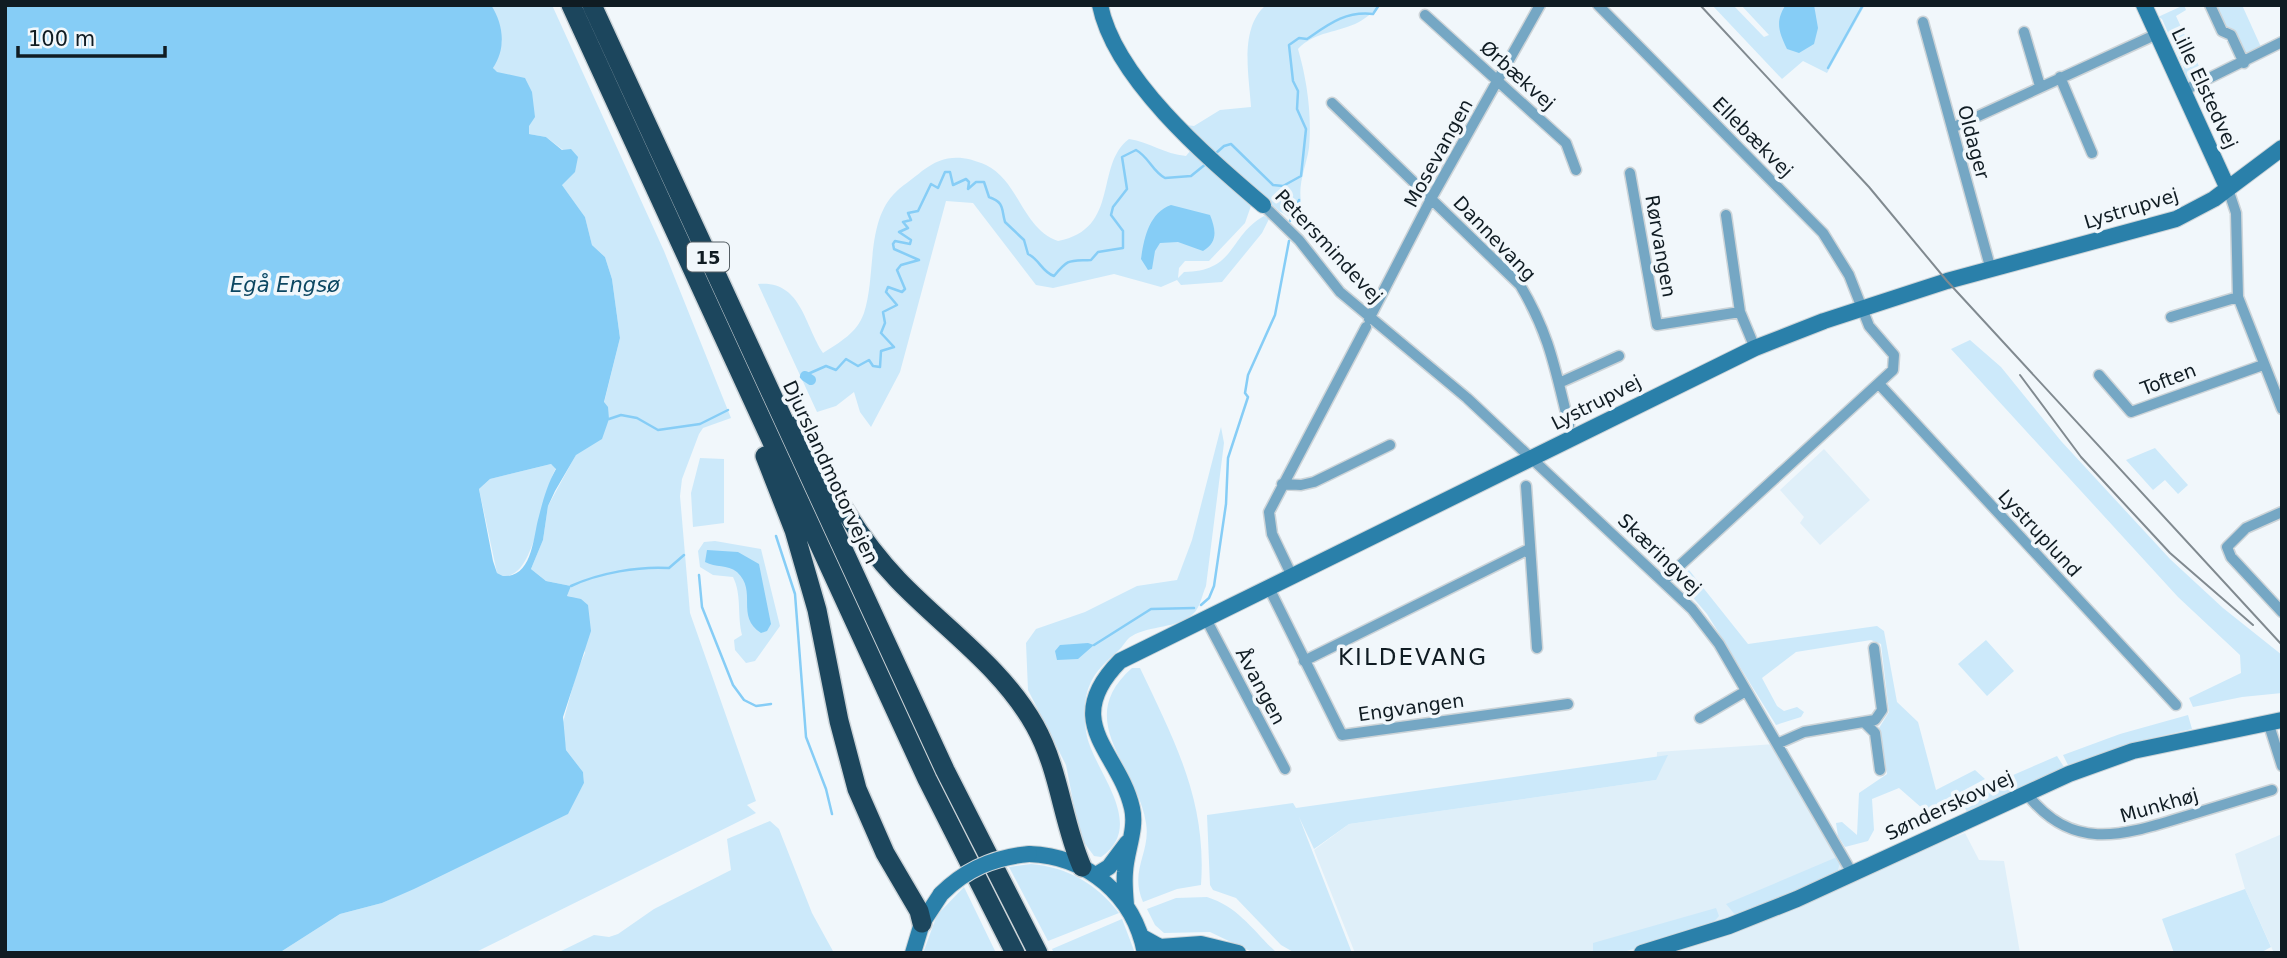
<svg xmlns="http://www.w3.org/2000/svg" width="2287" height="958" viewBox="0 0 2287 958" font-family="'DejaVu Sans',sans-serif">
<rect width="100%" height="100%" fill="#f1f7fb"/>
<path fill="#dfeff9" d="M1824 449 1870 500 1820 545 1800 523 1804 517 1780 490Z
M1775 744 1852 878 1965 833 1979 860 2004 861 2020 953H1355L1314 850 1349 824 1656 780 1657 752Z
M2282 834V953H2274L2245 889 2235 854Z"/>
<path fill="#cce9fa" d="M491 5H552L664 251 731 418 703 428 699 434 682 479 680 496 690 613 756 801 747 805 756 813 474 953H279L340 914 382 903 567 814 584 783 583 772 566 750 562 726 577 671 585 653 572 597 567 596 571 586 546 581 531 569 543 540 548 506 604 403 620 338 612 279 605 257 592 245 585 217 562 185 563 150 546 137 529 134V126L493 68 502 42Z
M1266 5H1382C1374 10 1367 18 1359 22 1338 33 1315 31 1298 49 1307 80 1312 115 1309 148 1306 167 1298 182 1301 202L1290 217 1279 211 1186 125 1194 126 1220 110 1251 107C1249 75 1239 28 1266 5Z
M1712 5H1733L1764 37 1769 35 1741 5H1865L1827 73 1803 61 1782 79Z
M2184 5 2186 10 2176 16 2203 75 2187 82 2183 74 2184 69 2162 19 2158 17Z
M2214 5H2242L2261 47 2245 55 2233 29 2223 24Z
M1129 139C1150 142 1164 154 1186 156L1194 146 1252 203 1245 223 1209 261H1185L1179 268 1178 278 1184 272C1237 271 1228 236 1264 216L1269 219 1262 233 1222 282 1181 285 1177 280 1161 287 1114 274 1053 288 1036 285 973 203 946 201 900 372 871 427 860 412 854 392 836 406 817 412 758 284C801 280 804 324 823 353 840 342 857 333 864 313 876 277 866 225 893 195 901 186 913 179 922 171 943 155 961 154 986 165 1019 181 1022 228 1058 241 1121 229 1094 165 1129 139Z
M1970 340 2001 367 2061 441 2170 559 2223 608 2282 655V693L2242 697 2193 707 2189 698 2241 673 2240 655 2178 597 1951 349Z
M1221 427 1224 443 1206 586C1202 595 1200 608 1193 614 1177 629 1150 625 1132 636 1126 639 1123 647 1118 651 1100 667 1088 678 1085 704 1084 717 1085 734 1090 746 1102 779 1144 828 1101 857L1094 856 1080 837 1066 765 1028 690 1026 643 1036 629 1085 612 1137 586 1177 580 1192 540Z
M2155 448 2188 485 2178 494 2165 480 2153 490 2126 460Z
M700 458 724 459V523L693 527 691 493Z
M551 464 556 468C541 494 536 579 503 576L497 573 479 489 490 479Z
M715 541 761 549 780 626 755 661 746 663 735 650 734 640 742 635C737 615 742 595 733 577L713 575 700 567 698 551 704 542Z
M1689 570 1748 644 1877 626 1884 631 1897 702 1918 722 1936 790 1975 770 1985 779 1929 809H1923L1899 788 1872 799 1874 830 1868 841 1845 847 1838 836 1836 823 1842 822 1857 835 1859 793 1887 774 1879 728 1889 712 1881 644 1871 640 1796 652 1762 678 1777 706 1784 711 1797 707 1804 712 1801 717 1776 725 1707 614 1679 581Z
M1986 640 2014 671 1987 696 1958 664Z
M1132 668H1140C1175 742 1207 801 1201 885L1177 889 1143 902C1129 870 1151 853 1146 823 1137 765 1072 721 1132 668Z
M2188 715 2192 729 2140 741 2068 765 2063 755 2120 734Z
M1668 755 1656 780 1349 824 1314 849 1299 817 1352 953H1295L1281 945 1236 898 1213 890 1210 885 1207 815 1293 803 1296 808Z
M2057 756 2064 767 1967 812 1960 798Z
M770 821 779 829 812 913 834 953H557L594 935 609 937 618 934 654 909 731 870 727 839Z
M1837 857 1840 863 1837 873 1737 917 1726 904Z
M1031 864C1067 867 1097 884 1119 913L1048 941 1009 867Z
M964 887 996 953H923L937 915Z
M2245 889 2271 947 2260 953H2174L2162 919Z
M1207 897C1239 907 1253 931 1277 953H1254L1210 932 1164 933 1155 925 1147 909 1176 898Z
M1716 908 1719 916 1711 925 1620 953H1593V943Z
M1122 919 1135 953H1054L1052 949Z"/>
<path fill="#86cdf6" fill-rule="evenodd" d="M5 5H491C504 25 506 49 493 68L497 72 525 78 532 92 535 117 529 126V134L546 137 562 150 571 149 578 157 575 172 562 185 585 217 592 245 605 257 612 279 620 338 604 402 608 407 609 419 602 439 576 455 555 491 548 506 543 540 531 569 546 581 571 586 567 596 581 599 588 605 591 631 563 717 566 750 583 772 584 783 568 814 414 889 382 903 340 914 279 953H5ZM551 464 556 469C548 483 543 500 539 516 533 536 533 578 503 576L497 573 493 561 479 489 490 479Z
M1814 5 1818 28 1814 44 1799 53 1787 49C1779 32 1775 22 1785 6Z
M1171 205 1210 215C1216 230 1218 242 1203 251L1178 242 1160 243 1155 251 1152 269 1148 270 1141 259C1144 238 1149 213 1171 205Z
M707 550 738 552 759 564 771 624 767 631 761 633C735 616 758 591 737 572 727 564 716 568 705 562Z
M1088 643 1094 645 1078 659 1057 660 1055 651 1060 645Z"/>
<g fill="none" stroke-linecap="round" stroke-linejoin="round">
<path stroke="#86cdf6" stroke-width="2.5" d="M1828 68 1863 5
M1215 154 1224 146 1231 144 1273 185 1283 186 1301 176 1306 129 1297 109 1298 91 1293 81 1289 45 1299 38 1307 39C1329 24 1345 11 1373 14L1379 5
M1290 221 1299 200
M801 377 826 366 836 370 846 359 858 366 869 360 873 366 880 367 881 351 894 347 881 333 885 323 883 312 897 305 886 292 888 287 902 292 905 289 897 270 901 265 919 260 894 249 893 244 895 241 910 244 911 240 899 232 908 228 903 222 911 220 908 213 918 211 931 184 938 188 945 172H950L953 185 966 179 969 182 968 189 976 182H984L989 197C1005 203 1001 208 1005 222L1024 240 1028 254C1040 260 1042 272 1054 276 1069 258 1069 261 1091 260L1098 252 1123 248V231L1111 215 1113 207 1127 189 1122 157 1136 150C1149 157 1152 171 1165 178L1191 176 1207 163
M609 419 621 415 637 418 658 430 700 424 728 410
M776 536 795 594 806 737 826 789 832 814
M699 575 702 607 733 685 744 700 756 706 771 704
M571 586C599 573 639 566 669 568L684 555
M1201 605 1209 598 1214 586 1226 504 1228 458 1248 397 1245 393 1248 375 1275 315 1289 241
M1094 645 1151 609 1194 608"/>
<path stroke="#86cdf6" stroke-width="10" d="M805 376 811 380"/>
<defs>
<path id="street" d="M1598 5 1823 233 1849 275 1869 326 1894 355 1893 370 1664 580
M2210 5 2222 31 2231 35 2244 63
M1425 15 1566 143 1576 170
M1923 22 1991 270
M2024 32 2040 86
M2060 77 2092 153
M2183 91 2282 42
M1332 103 1520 285C1550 335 1555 369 1569 425
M1952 128 2157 34
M1630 173 1657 325 1740 312
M2228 189 2236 213 2238 297 2282 409
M1263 205 1299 240 1340 292 1467 398 1692 609 1719 644 1852 873
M1726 215 1740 312 1755 348
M2171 317 2238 297
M1369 319 1432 197 1540 5
M2099 375 2131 412 2263 365
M1559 383 1619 356
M1879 384 2176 705
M1282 484 1301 485 1314 482 1390 445
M1526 486 1537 648
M2282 512 2246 528 2227 547 2231 557 2282 612
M1292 576 1272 534 1269 512 1366 327
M1269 588 1342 735 1568 704
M1206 619 1285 769
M1304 661 1529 549
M1700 718 1746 691
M1864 722 1875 733 1880 770
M2268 722 2282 766
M1777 744 1804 732 1875 720 1882 710 1874 648
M2026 793C2072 852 2121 836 2183 817 2213 808 2242 799 2272 790"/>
<path id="secondary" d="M1100 5C1115 79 1207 157 1263 205
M2144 5 2228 189
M1029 854C1087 856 1134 895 1145 953
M1096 875 1109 867 1127 843
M1126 905C1125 894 1124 883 1125 872 1126 851 1137 829 1132 808 1119 751 1059 723 1120 661L1755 348 1824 321 1947 281 2176 219 2214 199 2282 148
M1142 937 1160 947 1201 944 1238 953
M913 953 922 923 941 894
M1642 953 1729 926 1797 899 2069 774 2133 751 2282 720"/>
<path id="highway" d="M571 5 927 779 1015 953
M592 5 945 770 1038 953
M799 424C826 481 854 534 898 580 944 628 1002 667 1035 726 1060 771 1062 821 1082 867
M765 456 794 530 817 610 839 721 857 789 885 853 919 911 922 923"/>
</defs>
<use href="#street" stroke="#cdd4d8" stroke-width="13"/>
<use href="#secondary" stroke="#cdd4d8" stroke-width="18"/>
<use href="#highway" stroke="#cdd4d8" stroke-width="22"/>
<use href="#street" stroke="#75a7c4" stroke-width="10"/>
<use href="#secondary" stroke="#2a80aa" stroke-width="16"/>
<use href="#highway" stroke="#1c465d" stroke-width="19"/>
<path stroke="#818a90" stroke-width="2" d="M1700 5 1869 187 1947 281 2282 645
M2020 375 2081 457 2170 553 2253 625"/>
<defs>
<path id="secondary-bridge" d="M941 894C966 869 994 857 1029 854"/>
</defs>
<use href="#secondary-bridge" stroke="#cdd4d8" stroke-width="18" stroke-linecap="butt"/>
<use href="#secondary-bridge" stroke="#2a80aa" stroke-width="16"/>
</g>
<g text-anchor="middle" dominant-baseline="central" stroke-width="7" stroke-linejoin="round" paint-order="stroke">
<rect fill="#f1f7fb" stroke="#545e64" stroke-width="2" x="687" y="242.5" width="42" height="29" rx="5"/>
<g font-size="18" font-weight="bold" fill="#101c23">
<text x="708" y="257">15</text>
</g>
<g font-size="19" fill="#101c23" stroke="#f1f7fb">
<text transform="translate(1518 75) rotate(42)">Ørbækvej</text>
<text transform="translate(2205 88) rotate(65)">Lille Elstedvej</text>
<text transform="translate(1753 137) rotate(45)">Ellebækvej</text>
<text transform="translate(1974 142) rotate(75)">Oldager</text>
<text transform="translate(1438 153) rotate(-61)">Mosevangen</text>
<text transform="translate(2131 208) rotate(-17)">Lystrupvej</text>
<text transform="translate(1495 238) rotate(46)">Dannevang</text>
<text transform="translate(1329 246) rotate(47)">Petersmindevej</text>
<text transform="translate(1661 246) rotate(80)">Rørvangen</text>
<text transform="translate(2168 379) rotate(-21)">Toften</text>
<text transform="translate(1596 402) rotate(-27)">Lystrupvej</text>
<text transform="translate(831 472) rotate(65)">Djurslandmotorvejen</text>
<text transform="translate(2040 533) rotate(47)">Lystruplund</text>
<text transform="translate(1660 554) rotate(44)">Skæringvej</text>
<text transform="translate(1261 686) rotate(62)">Åvangen</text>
<text transform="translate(1411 707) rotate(-8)">Engvangen</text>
<text transform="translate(1949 805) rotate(-25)">Sønderskovvej</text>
<text transform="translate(2159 805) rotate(-16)">Munkhøj</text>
</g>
<g font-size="21" font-style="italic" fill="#0c4762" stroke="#f1f7fb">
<text x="285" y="285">Egå Engsø</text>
</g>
<g font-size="23" letter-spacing="2" fill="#101c23" stroke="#f1f7fb">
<text x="1413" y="657">KILDEVANG</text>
</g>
</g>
<rect width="2287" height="958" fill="none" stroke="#101c23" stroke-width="14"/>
<path d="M18 46v10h147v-10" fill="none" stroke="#101c23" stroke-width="3.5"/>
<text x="28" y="46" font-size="21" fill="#101c23" stroke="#f1f7fb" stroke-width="5" paint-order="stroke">100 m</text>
</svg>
